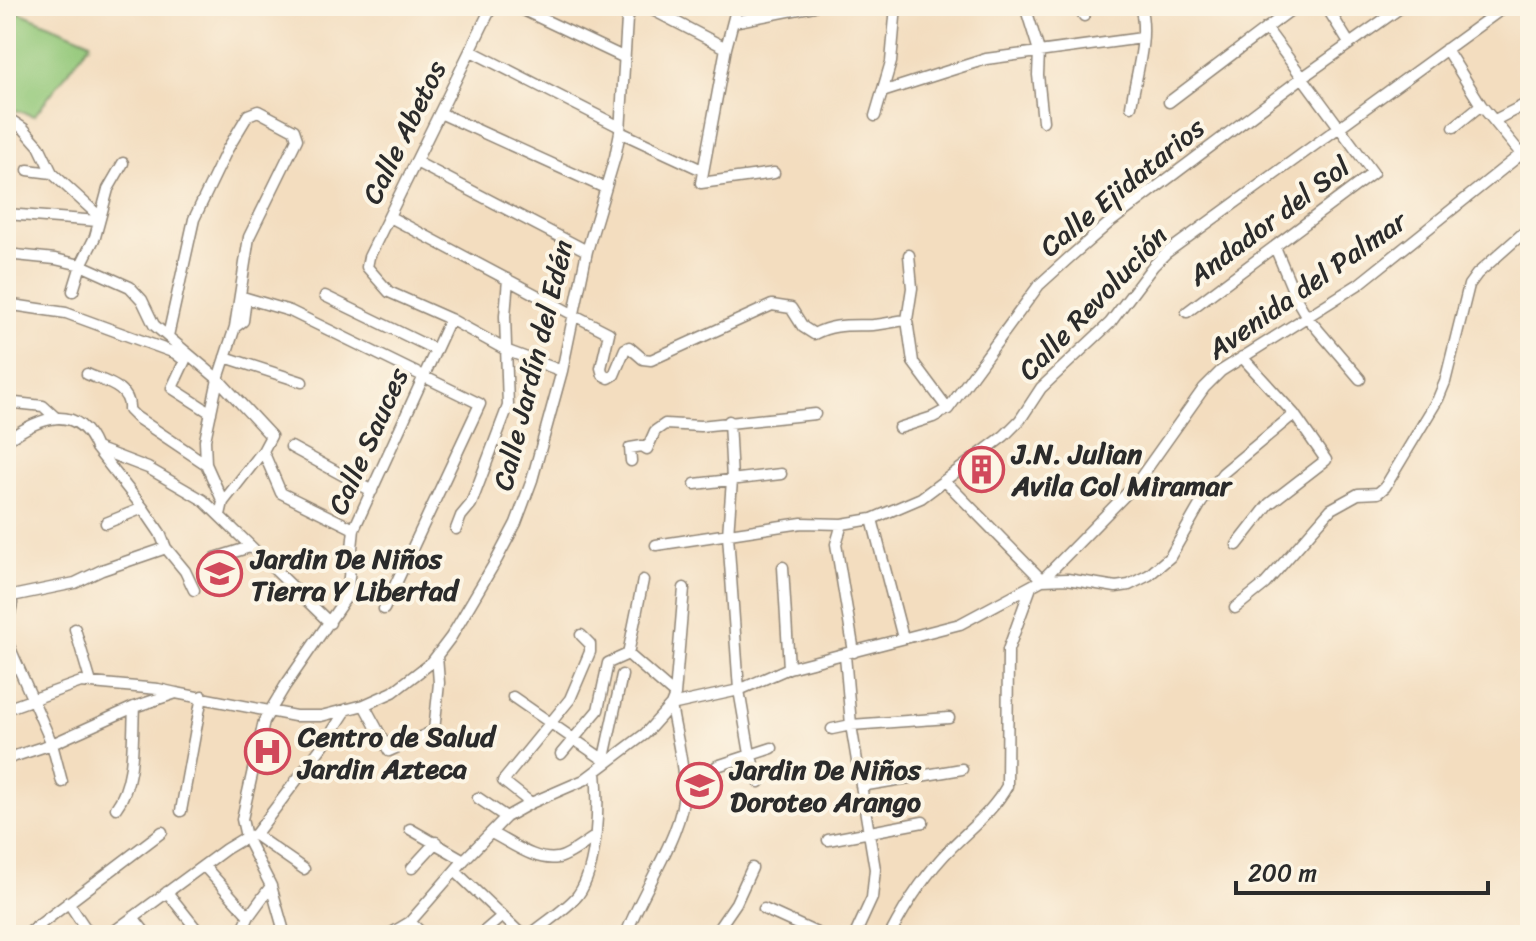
<svg xmlns="http://www.w3.org/2000/svg" width="1536" height="941" viewBox="0 0 1536 941" font-family="Sriracha,sans-serif">
<rect width="100%" height="100%" fill="#fcf5e5"/>
<filter id="ink" filterUnits="userSpaceOnUse"><feTurbulence type="fractalNoise" baseFrequency=".0125" numOctaves="2"/><feDisplacementMap in="SourceGraphic" scale="16" xChannelSelector="R" yChannelSelector="G"/><feConvolveMatrix kernelMatrix="1 2 1 2 8 2 1 2 1" color-interpolation-filters="sRGB"/></filter>
<filter id="wash" filterUnits="userSpaceOnUse"><feTurbulence type="fractalNoise" baseFrequency=".006" numOctaves="4" result="noise"/><feDisplacementMap in="SourceGraphic" scale="32" xChannelSelector="R" yChannelSelector="G"/><feGaussianBlur stdDeviation="1.8" result="paint"/><feColorMatrix in="noise" values="0 0 0 0 0 0 0 0 0 0 0 0 0 0 0 0 0 1.4 0 .05"/><feComposite in="paint" operator="in"/></filter>
<g filter="url(#wash)">
<rect width="100%" height="100%" fill="#f3ddbf"/>
<path fill="#93c879" stroke="#5f7a52" stroke-width="2" d="M19 12 91 42 34 116 6 107V34Z"/>
</g>
<g filter="url(#ink)">
<g fill="none" stroke-linecap="round" stroke-linejoin="round">
<defs>
<path id="minor" d="M492 6 369 257 367 267 389 292 450 319 508 351 562 371
M515 6 625 58
M645 6 726 48
M737 6 726 48 701 183 774 173
M1025 6 1039 51 1038 75 1043 121
M1078 6 1084 16
M1326 6 1349 43
M733 22 814 6
M1446 49 1481 105 1522 155
M471 51 620 127
M882 92 986 59 1142 38
M1169 102 1296 6
M1131 106C1136 75 1149 36 1140 6
M440 113 605 188
M875 116 891 62 896 6
M6 117 24 129 39 146 52 173 100 217
M1495 120 1530 102
M1454 127 1481 105
M620 132 702 170
M416 162 587 251
M28 170 52 173
M6 214 98 221
M390 217 574 315 609 333 601 368 603 375 609 378 614 375 625 349 629 347 643 359 651 360 772 305 791 308 803 327 814 334C835 323 851 326 873 325 885 324 896 321 907 320
M1275 247 1297 300 1307 317 1360 379
M6 254 55 259 81 265 130 287 142 300 154 325 218 379 271 436 263 451 223 502
M909 255 912 288 907 320 913 362 948 409
M73 291 81 265 95 237 108 189 123 163
M325 296 434 349
M6 304 66 313 175 353 184 360
M1187 312 1373 173 1266 28
M235 327 243 321 246 298 290 311 480 404 384 609
M168 336 194 219 227 150 248 115 258 111 294 130 297 139 249 237 235 327 218 379 205 440 206 464 223 502 220 515
M187 356 172 388 211 413
M225 357 302 382
M87 374C105 382 131 387 129 410L136 417 206 464
M6 402 43 406 55 417
M729 421 732 480 728 535 739 690 750 754 759 782
M899 428 933 417 948 409 1039 285 1070 257 1109 223 1303 77 1403 6
M6 441C38 418 77 401 96 448L143 508 160 533 166 548 185 571 194 590
M291 447 372 491
M96 448 148 468 203 500 330 623
M263 451 281 493 354 529
M631 461 630 448 642 446 647 449 655 431 665 424 700 426 815 414
M946 482 1042 580 1067 579 1116 587 1129 585 1149 575 1170 557 1201 503 1223 473 1294 414
M695 484 781 474
M872 519 903 638
M106 523 143 508
M842 524 836 544 854 652
M456 529 461 516 471 504 508 406 505 316 508 279
M656 545 802 523 842 524 872 519 921 498 1004 436 1020 420 1041 388 1110 323 1153 266 1166 253 1506 6
M1237 545 1269 504 1326 460 1294 414 1242 357
M215 558 250 547
M783 567 789 668
M6 592 12 596 75 583 102 570 166 548
M1235 608 1265 584 1331 509 1358 494 1378 493 1385 487 1438 399 1445 382 1469 285 1477 274 1530 227
M75 629 91 683
M6 633 12 603
M6 639 52 744 62 782
M628 654 643 580
M845 655 851 725 875 869 872 898 855 935
M675 695 684 588
M513 697 607 762
M364 705 389 751 434 731 439 683 437 656
M6 709 81 682 158 689 176 693
M832 729 851 725 949 718
M561 754 598 710 608 663 628 654 675 695 671 705C675 731 683 759 684 785 686 832 641 890 626 935
M604 758 622 675
M6 759 52 744 134 707 176 693 295 716H321L364 705 393 692 432 662 451 637 497 559 516 523 532 480 562 371 587 251 615 157 620 132 627 19 633 6
M717 766 772 748
M861 786 962 769
M478 798 506 817
M531 803 503 781 570 699 590 652V644L581 635
M116 808C136 781 132 739 134 707
M181 811 202 696
M410 829 464 860
M491 833C510 842 535 862 558 858 569 856 583 844 593 838
M255 835 304 869
M828 840 923 822
M204 866 249 916
M412 868 436 842
M456 872 522 935
M167 892 201 935
M68 902 90 935
M764 909 821 935
M133 917 147 935
M410 922 424 935
M26 935 162 832
M109 935 226 849 246 837 255 835 324 744 347 709
M240 935 249 916 271 886
M285 935 271 886 246 837 242 819 264 721 285 686 347 596 354 529 450 319
M388 935 410 922 464 860 506 817 531 803 584 780 645 734 671 705 739 690 789 668 960 624 1042 580 1136 484 1204 388 1221 371 1359 284 1530 147
M480 935 501 917
M530 935C544 923 567 909 578 895 598 868 599 804 596 772
M714 935 736 903 752 868
M890 935C907 902 926 873 952 847 972 827 993 811 1007 786L1008 650 1031 587"/>
</defs>
<use href="#minor" stroke="#8f8475" stroke-width="13"/>
<use href="#minor" stroke="#fff" stroke-width="10"/>
</g>
</g>
<defs>
<symbol id="building-ring" viewBox="-11 -11 22 22"><circle r="9.5" fill="#fcf5e5" stroke="#d1495b" stroke-width="1.5"/><path d="M-4-6H4V6H1V3H-1V6H-4ZM-2.5-4.3h1.7v1.8h-1.7ZM.8-4.3h1.7v1.8H.8ZM-2.5-1h1.7V.8h-1.7ZM.8-1h1.7V.8H.8Z" fill="#d1495b"/></symbol>
<symbol id="school-ring" viewBox="-11 -11 22 22"><circle r="9.5" fill="#fcf5e5" stroke="#d1495b" stroke-width="1.5"/><path d="M0-5L7-2L0 1L-7-2ZM-4 1L0 2.5L4 1V4Q0 6-4 4Z" fill="#d1495b"/></symbol>
<symbol id="hospital-ring" viewBox="-11 -11 22 22"><circle r="9.5" fill="#fcf5e5" stroke="#d1495b" stroke-width="1.5"/><path d="M-5-5h3v3.5h4V-5h3V5h-3V1.5h-4V5h-3Z" fill="#d1495b"/></symbol>
</defs>
<g fill-rule="evenodd">
<use href="#building-ring" x="956" y="444" width="51" height="51"/>
<use href="#school-ring" x="194" y="548" width="51" height="51"/>
<use href="#hospital-ring" x="242" y="726" width="51" height="51"/>
<use href="#school-ring" x="674" y="760" width="51" height="51"/>
</g>
<g text-anchor="middle" dominant-baseline="central" stroke-width="8" stroke-linejoin="round" paint-order="stroke">
<g font-size="28" fill="#2b2b2b" stroke="#fcf5e5">
<text transform="translate(404 132) rotate(-64)">Calle Abetos</text>
<text transform="translate(1122 187) rotate(-39)">Calle Ejidatarios</text>
<text transform="translate(1269 221) rotate(-37)">Andador del Sol</text>
<text transform="translate(1307 285) rotate(-35)">Avenida del Palmar</text>
<text transform="translate(1093 303) rotate(-46)">Calle Revolución</text>
<text transform="translate(533 365) rotate(-76)">Calle Jardín del Edén</text>
<text transform="translate(368 441) rotate(-66)">Calle Sauces</text>
</g>
<g font-size="28" font-weight="bold" fill="#2b2b2b" stroke="#fcf5e5" text-anchor="start">
<text x="1012" y="453">J.N. Julian<tspan x="1012" dy="32">Avila Col Miramar</tspan></text>
<text x="251" y="558">Jardin De Niños<tspan x="251" dy="32">Tierra Y Libertad</tspan></text>
<text x="298" y="736">Centro de Salud<tspan x="298" dy="32">Jardin Azteca</tspan></text>
<text x="730" y="769">Jardin De Niños<tspan x="730" dy="32">Doroteo Arango</tspan></text>
</g>
</g>
<rect width="1536" height="941" fill="none" stroke="#fcf5e5" stroke-width="32"/>
<path d="M1236 881v12h252v-12" fill="none" stroke="#2b2b2b" stroke-width="4"/>
<text x="1248" y="881" font-size="24" fill="#2b2b2b" stroke="#fcf5e5" stroke-width="6" paint-order="stroke">200 m</text>
</svg>
